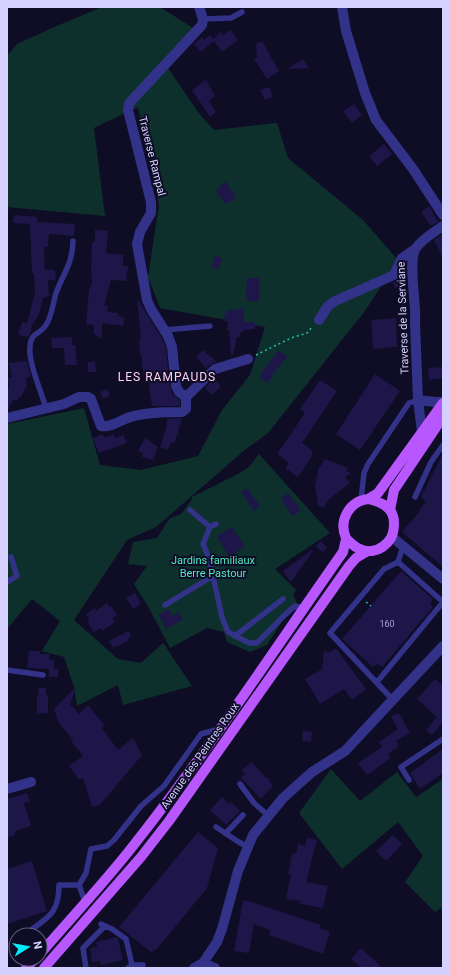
<svg xmlns="http://www.w3.org/2000/svg" width="450" height="975" viewBox="0 0 450 975" font-family="Roboto,sans-serif">
<rect width="100%" height="100%" fill="#0f0c25"/>
<path fill="#0e302d" d="M102 7H160L193 28 164 62 198 112 214 130 277 123 288 158 363 220 398 260 365 311 268 433 246 449 156 527 127 540 74 620 118 659 141 663 163 643 192 686 123 705 118 685 77 706 74 687 64 657 42 651 60 621 32 599 7 629V424L84 408 100 465 141 470 198 456 222 410 250 375 265 327 160 308 148 277 159 205 138 107 94 128 105 216 7 207V56L17 44 59 25Z
M259 454 330 533 275 569 296 590 293 594 297 603 292 612 283 620 267 645 250 652 227 642 224 632 207 628 170 648 150 610 134 584 147 566 128 564 133 542 157 538 170 518 181 514 191 501 192 497 240 473 249 467Z
M331 769 360 801 397 772 416 797 443 779V907L435 912 405 882 423 856 398 822 342 869 299 813Z"/>
<path fill="#1e1648" d="M231 30 238 40 222 52 214 41 201 52 194 44 202 37 204 40 210 35 213 39 221 32 223 35Z
M262 41 279 71 267 79 254 59 257 57 256 44Z
M303 59 309 68 287 69Z
M206 80 215 96 209 101 216 112 210 117 192 90Z
M269 87 273 96 265 100 260 90Z
M354 104 362 115 352 123 343 111Z
M384 144 392 154 377 166 369 156Z
M226 182 236 198 225 204 216 191 220 189 219 186Z
M429 206 438 222 431 226 421 212Z
M14 215 37 217V222L75 224 74 236 49 234 48 247H44L45 270H55L56 280H48L49 296 43 298 39 315 32 325 30 334 28 337 18 335 22 322 27 323 35 293 34 273H32L30 224 13 223Z
M95 230 108 231 106 253 123 255V266H128L126 281 111 280 104 306H108L107 312 118 313V316L124 317 123 326 102 323V339L94 334V325L86 324 89 290 92 283 91 269 92 242H95Z
M443 234V258L434 240Z
M214 256 222 258 219 269 212 267Z
M402 274 406 285 395 288 393 282 400 278Z
M247 278H259V301H247L246 294Z
M137 298 162 339 166 348 170 387 173 395 180 400V406H152L148 379H144L141 355H140L139 339H141Z
M244 308V322H255V329L243 330V332H240V337H237L233 355H231L229 330H227L228 321 225 322 224 314H227L226 311Z
M396 318 397 347 373 349 371 320Z
M72 337V345H75L77 365H65L64 348H52L51 338Z
M203 350 217 362 211 364 206 368 196 357Z
M279 350 287 357 272 375 273 376 267 383 260 377 263 374 261 373Z
M27 361 31 377 26 378 27 385 21 397H19L18 401 14 399 7 411V391L9 386 8 378H12L9 363Z
M95 361 96 372H88V362Z
M443 367V378L429 380 428 368Z
M375 374 400 391 360 450 336 434Z
M214 379 221 386 212 395 205 388Z
M320 380 337 391 302 443 312 450V456L298 477 285 468 289 463 277 454 305 413 300 409Z
M107 389 110 396 103 399 100 392Z
M181 418V425H179L178 435H177L174 443 171 442 168 450 160 447 166 429 167 419Z
M103 434 104 438 114 434 115 438 123 435 127 443 99 453 93 438Z
M145 438 158 447 153 460 142 457 143 453 138 451Z
M443 453V567L402 532 420 511 419 510 426 502 421 497Z
M325 459 348 468 346 471 351 473 345 477 350 483 327 501 324 508 318 505 315 486 318 470Z
M247 488 260 506 254 511 241 492Z
M288 493 301 510 292 516 281 498Z
M232 527 245 547 229 557 217 536Z
M320 541 327 547 323 552 316 547Z
M312 550 313 551 291 582 283 571Z
M401 571 433 599 430 603 433 607 382 667 377 663 373 667 342 639Z
M135 593 141 604 133 609 126 598Z
M107 603 109 607 111 606 117 615 112 618 115 622 102 631 101 628 94 632 88 623 89 622 88 620 89 619 86 614 95 608 96 611Z
M168 609 169 610 173 616 179 612 183 619 166 629 159 615Z
M129 631 131 636 128 638 129 640 116 647V646L113 647 109 641Z
M336 648 366 689 352 700 344 689 320 704 305 679 322 669 324 651 330 652Z
M29 651H40V654H49V660H54V669H58V677H49V669L27 668Z
M435 679 443 686V722L432 735 426 730 437 717 417 699Z
M77 686 70 704 79 714 88 705 105 726 102 728 118 750 133 738 142 755 100 805 92 807 83 778 79 780 69 766 83 756 71 741 73 740 59 723 54 709Z
M38 688H46V695H48V713L37 714V695H39Z
M399 713 410 733 396 741 399 746 388 754 391 758 367 775 358 763 382 747 379 742 398 729 391 716Z
M303 731 312 732 311 742 302 741Z
M443 749V773L420 789 410 773Z
M252 762 266 778 267 777 273 786 261 799 241 778 245 774 241 770Z
M27 793 30 802 24 803 31 826 15 831V835L7 838V799Z
M222 797 229 804 231 802 240 811 226 825 210 810Z
M198 832 218 848 207 888 157 949 151 952 119 927Z
M393 835 402 844 386 861 376 851Z
M307 838 317 840 306 882 328 886 323 908 300 904 301 901 286 899 291 874H288L292 853 296 854 298 844 305 846Z
M32 861 47 911 7 924V869Z
M243 900 252 902 321 925 320 928 330 932 323 954 269 935 270 930 254 924 249 953 234 951Z
M116 937 118 939 123 960 101 965 100 961 92 962 90 948 97 947 96 942Z
M361 948 383 968H361L351 959Z"/>
<g fill="none" stroke-linecap="round" stroke-linejoin="round">
<path stroke="#22c1b1" stroke-width="1.5" stroke-dasharray="2 3" stroke-linecap="butt" d="M256 355 291 338 307 333 312 327
M366 602 371 606"/>
<path stroke="#323289" stroke-width="5.5" d="M203 19 231 18 242 12
M164 330 210 326
M46 408C41 391 28 362 30 346 31 332 41 334 46 325 52 316 53 303 56 293 64 272 72 265 73 241
M415 497 431 462 443 445
M361 500 364 473 368 464 409 403 418 400
M190 510 210 527
M216 524 210 527 203 544 209 558 222 617 228 632 249 643H257C270 631 281 617 295 606L304 608
M7 582 17 576 11 557
M165 605 213 576
M235 636 283 599
M7 670 43 675
M377 682 443 602 398 562
M393 700 330 633 384 569 398 562 403 546
M409 780 401 767 443 739
M240 784 254 803 269 816
M216 827 237 841 248 847
M226 833 243 815
M79 885 86 873 91 849 107 846 114 840 141 806 164 786 201 734 219 729
M101 924 112 929 126 939 132 965 128 968
M24 935C46 918 59 916 59 885H79L85 902
M132 965H143
M86 968 83 948 105 926"/>
<path stroke="#323289" stroke-width="10" d="M342 7 346 31 365 93 376 120 413 169 443 215
M319 320 328 306 335 301 394 275 402 258 415 249
M186 397 215 369 248 359
M418 400 435 402H443
M7 418 64 404 79 397H88L91 399 101 426C112 428 123 418 134 416 150 412 167 412 182 412L186 409V397L179 392 176 386 172 347 168 336 151 309 147 300 137 244 140 232 151 213V202L128 110 129 104 134 98 202 25 203 19 199 7
M422 432 418 400 415 323C417 305 407 259 416 248 422 239 434 232 443 226
M392 537 443 579
M7 789 31 782
M203 963 215 968
M194 968 203 963 217 942 222 929 238 871 253 835 283 798 312 772 345 751 443 646"/>
<path stroke="#b957ff" stroke-width="10" d="M368 499C381 502 394 507 394 523 394 528 393 534 391 538 382 552 365 556 352 544 350 542 347 540 346 538 338 520 350 501 368 499Z
M368 499 378 493 443 403
M390 510 394 490 443 417
M40 954C71 918 104 883 133 846 208 751 274 650 343 552L346 539
M26 968 35 959
M44 968 141 857 169 821 349 566 356 558 366 552"/>
</g>
<g text-anchor="middle" dominant-baseline="central" stroke-width="4" stroke-linejoin="round" paint-order="stroke">
<g font-size="9" fill="#a6a2d1">
<text x="387" y="624">160</text>
</g>
<g font-size="11" fill="#d4d0ff" stroke="#0f0c25">
<text transform="translate(152 156) rotate(76)">Traverse Rampal</text>
<text transform="translate(403 318) rotate(-92)">Traverse de la Serviane</text>
<text transform="translate(200 756) rotate(-55)">Avenue des Peintres Roux</text>
</g>
<g font-size="11" fill="#50ebbe" stroke="#0f0c25">
<text x="213" y="560">Jardins familiaux<tspan x="213" dy="13">Berre Pastour</tspan></text>
</g>
<g font-size="12" letter-spacing="1" fill="#ffd2f1" stroke="#0f0c25">
<text x="167" y="377">LES RAMPAUDS</text>
</g>
</g>
<rect width="450" height="975" fill="none" stroke="#d4d0ff" stroke-width="16"/>
<g transform="translate(28 947) rotate(79)"><circle r="19" fill="#0f0c25" stroke="#5e5a7c"/>
<path d="M0-3L7 15L0 10L-7 15Z" fill="#00edfb"/>
<text y="-6" font-size="11" font-weight="bold" text-anchor="middle" fill="#d4d0ff">N</text>
</g>
</svg>
